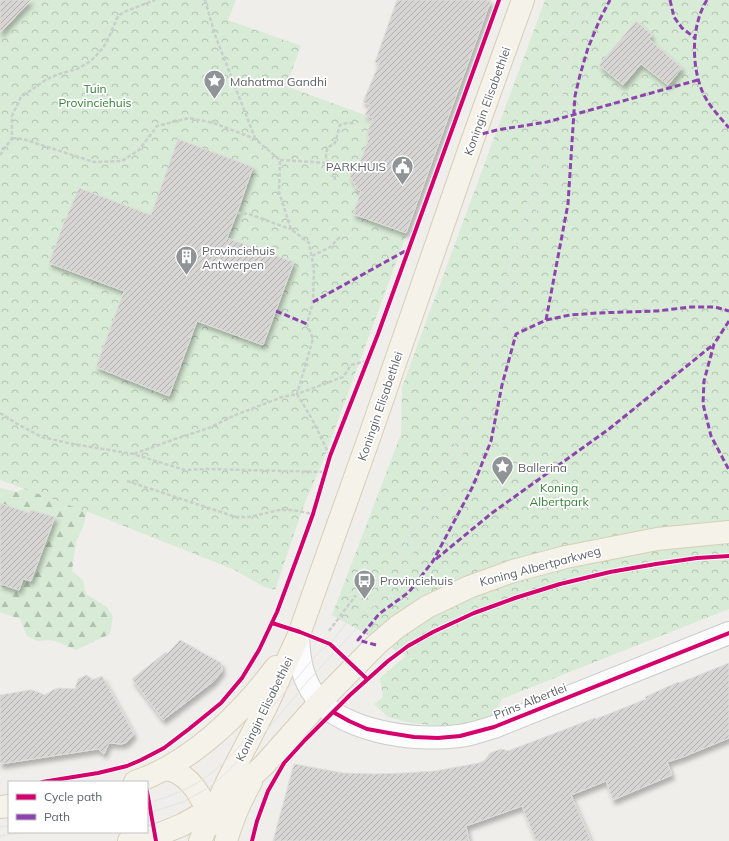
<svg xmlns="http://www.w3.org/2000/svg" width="729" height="841" viewBox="0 0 729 841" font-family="Mulish,sans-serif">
<defs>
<pattern id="forest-firs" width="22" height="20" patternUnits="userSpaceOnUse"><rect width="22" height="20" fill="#d8ebd6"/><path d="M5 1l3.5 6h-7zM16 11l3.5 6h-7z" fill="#b2c2b1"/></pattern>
<pattern id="park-crowns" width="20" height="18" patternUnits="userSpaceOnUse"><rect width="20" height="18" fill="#d8ebd6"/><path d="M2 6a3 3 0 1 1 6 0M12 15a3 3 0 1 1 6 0" fill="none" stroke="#b2c2b1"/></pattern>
<pattern id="building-hatch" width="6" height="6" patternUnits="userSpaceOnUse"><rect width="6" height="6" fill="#d6d5d3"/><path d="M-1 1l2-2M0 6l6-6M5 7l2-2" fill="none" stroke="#b1b0af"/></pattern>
<filter id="shadow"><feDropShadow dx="2.5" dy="4.5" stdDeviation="2" flood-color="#0004"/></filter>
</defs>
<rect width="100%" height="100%" fill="#efeeea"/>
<path fill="url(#forest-firs)" d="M34 484 88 507 83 527 76 542 72 571 83 580 86 594 107 607 113 616 110 634 76 650 55 641 49 640 38 641 27 636 20 619 0 612V488L17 492Z"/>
<path fill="url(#park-crowns)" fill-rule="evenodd" d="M32 0H236L228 20 301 46 286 86 365 115 370 123 367 133 369 138 359 165 354 167 350 176 355 185 354 188 361 191 353 214 407 233 323 461 304 505 275 590 264 587 235 570 96 515 0 480V33L22 12ZM178 140 253 167 237 213 227 238 294 262 263 345 197 321 169 396 96 367 124 291 50 263 63 225 79 188 151 215Z
M545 0H729V609L502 699 492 720 447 727 411 723 388 717 374 704 383 697 380 678 406 656 332 615 401 434 402 387Z"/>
<path fill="url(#building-hatch)" stroke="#deddd9" filter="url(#shadow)" d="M0 0H31L0 33Z
M397 0H491L406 233 353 214 361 191 357 189 350 176 354 167 359 165 369 138 367 133 373 118 365 115 370 105 363 102 379 64 375 62Z
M636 21 652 35 649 39 682 68 668 85 641 64 623 85 599 65Z
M178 139 253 167 237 213 227 238 294 262 263 345 197 321 169 396 96 367 124 291 49 263 63 225 79 188 151 215Z
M0 503 29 513 31 510 55 517 31 581 23 579 19 590 0 584Z
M180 640 221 663 222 671 214 681 163 720 132 679 166 652 167 654Z
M729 663V738L683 757 667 762 672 775 613 800 606 781 571 795 591 841H536L522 806 466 826 469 841H273L294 764 343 773 374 774 404 773 435 771 479 763 485 760 490 753 501 749 508 751 595 718 596 719 646 699 645 697 678 682 679 683Z
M87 675 92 680 102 676 134 734 128 741 125 743 122 744 109 743 104 754 98 749 0 764V695L30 690H32L45 695 53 690 58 688 75 689 78 679Z"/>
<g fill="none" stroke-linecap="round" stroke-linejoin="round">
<defs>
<path id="minor" d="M298 637C299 656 301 673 311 690 337 732 414 742 459 736 471 735 483 730 494 727L729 633"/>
<path id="major" d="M166 769C170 770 175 771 178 773 196 783 207 806 211 825
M135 782C191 763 241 714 276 667
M0 807 9 806
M129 841 155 836 182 825 207 811 238 789 264 765 320 702 376 645 397 627 427 607 469 587 513 571 566 557 657 539 729 532
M200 841 228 780 266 707 298 637 369 438 474 136 523 0
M226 841C232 820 240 801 251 782"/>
</defs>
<use href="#minor" stroke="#cbcccc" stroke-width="24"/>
<use href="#major" stroke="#d7ceb8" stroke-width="24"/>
<path stroke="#cacfcc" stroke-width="2.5" stroke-dasharray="4 2" stroke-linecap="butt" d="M205 0 215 35 255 138
M12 138 23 139 94 162 122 161 139 150 157 126 189 118 214 123 255 139 280 160 279 192 291 229 309 243 314 269 313 302 307 324 313 339 297 394 343 377 351 365 367 361
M0 155 12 138V116L21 97 47 79 59 74 77 69 91 61 103 48 109 37 118 16 124 12 155 0
M280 160 329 163
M335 180 334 173 326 158 327 148 335 143 340 125 347 123H354
M237 213 249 214 290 229
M312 256 330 247 340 237
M0 413 19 425 42 437 68 443 133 454 185 470 207 469 325 472
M489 420 496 412
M134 454 172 440 209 428 233 416 282 397 297 394 312 419 330 456
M127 481 236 517H249L279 510H293L313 514
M329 631 356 595"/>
<use href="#minor" stroke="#fdfcfc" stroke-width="22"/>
<use href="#major" stroke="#f4f2e9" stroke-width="22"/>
<path stroke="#e4e4e4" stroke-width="1" d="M147 803C174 796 199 785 220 766 236 752 249 734 262 718 282 696 301 673 320 651L330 644 353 614 375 588 399 555 434 493 454 446 467 408 489 328 508 272 526 209 561 61 572 23 582 0
M147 813 158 810 183 802 210 787 225 774 266 731 307 682 358 627 400 573 422 539 441 505 459 463 468 439 522 266 528 245 537 209 569 64 593 0
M0 827 9 826
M0 836 27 832"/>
<path stroke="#8e44ad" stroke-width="3" stroke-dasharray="6 3" stroke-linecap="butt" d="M670 0 674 17 682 28 695 38
M707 0C691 25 691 66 703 93 709 106 720 117 729 128
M474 136 497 130 547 122 558 119 698 80
M313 302 407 250
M276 311 307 324
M546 320 568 204 575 96 580 75 588 48 600 19 610 0
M729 321 714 344 704 381 703 404 711 436 729 470
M436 559 492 513 609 429 714 344
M376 645 358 640 379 614 409 592 433 561 473 486 491 441 502 385 516 334 546 320 570 315 597 313 657 311 691 307H715L729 311"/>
<defs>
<path id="cycleway" d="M272 623 300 632 330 644 367 679
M333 712 349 721 367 729 389 733 414 737 438 738 460 736 494 727 729 633
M42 782 98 773 127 766 141 760 164 748 189 729 221 703 242 678 259 650 277 612 300 550 313 514 330 456 378 334 499 0
M147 791 156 841
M252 841 257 821 268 791 284 763 305 740 350 695 388 661 408 646 433 632 474 613 515 598 560 584 610 572 656 564 697 558 729 556"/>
</defs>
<use href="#cycleway" stroke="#fff" stroke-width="6"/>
<use href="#cycleway" stroke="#d6006c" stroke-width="4"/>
</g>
<defs>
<symbol id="sight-pin" viewBox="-11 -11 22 30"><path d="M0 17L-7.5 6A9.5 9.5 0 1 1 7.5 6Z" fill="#919496" stroke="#fff"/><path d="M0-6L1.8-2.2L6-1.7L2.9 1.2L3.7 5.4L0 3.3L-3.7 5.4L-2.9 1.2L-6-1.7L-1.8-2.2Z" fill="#fff"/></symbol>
<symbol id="civic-pin" viewBox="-11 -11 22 30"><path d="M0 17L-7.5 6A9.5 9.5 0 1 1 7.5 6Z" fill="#919496" stroke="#fff"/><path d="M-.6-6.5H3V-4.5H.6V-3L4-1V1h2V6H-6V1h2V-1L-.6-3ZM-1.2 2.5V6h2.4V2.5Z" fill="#fff"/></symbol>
<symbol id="building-pin" viewBox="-11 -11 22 30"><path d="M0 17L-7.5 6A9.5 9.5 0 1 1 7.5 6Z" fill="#919496" stroke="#fff"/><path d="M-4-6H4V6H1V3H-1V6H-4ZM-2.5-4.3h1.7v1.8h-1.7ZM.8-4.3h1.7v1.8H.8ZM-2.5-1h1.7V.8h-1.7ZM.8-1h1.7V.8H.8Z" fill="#fff"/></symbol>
<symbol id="bus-pin" viewBox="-11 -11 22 30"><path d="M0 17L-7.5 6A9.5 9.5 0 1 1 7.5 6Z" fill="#919496" stroke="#fff"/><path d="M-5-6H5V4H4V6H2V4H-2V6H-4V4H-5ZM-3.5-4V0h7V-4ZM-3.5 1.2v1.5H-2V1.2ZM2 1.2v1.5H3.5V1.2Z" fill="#fff"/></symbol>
</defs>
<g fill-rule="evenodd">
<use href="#sight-pin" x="202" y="68" width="25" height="34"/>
<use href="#civic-pin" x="390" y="154" width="25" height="34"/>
<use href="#building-pin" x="174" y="244" width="25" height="34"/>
<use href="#sight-pin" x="490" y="454" width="25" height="34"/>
<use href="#bus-pin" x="352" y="568" width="25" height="34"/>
</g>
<g text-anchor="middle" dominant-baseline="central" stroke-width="3.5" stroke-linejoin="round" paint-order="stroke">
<g font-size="12" fill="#5f6368" stroke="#fff" text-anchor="start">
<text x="230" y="81">Mahatma Gandhi</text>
<text x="386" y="166" text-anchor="end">PARKHUIS</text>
<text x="202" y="250">Provinciehuis<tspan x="202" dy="14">Antwerpen</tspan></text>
<text x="518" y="467">Ballerina</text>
<text x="380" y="580">Provinciehuis</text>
</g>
<g font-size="12" fill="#348238" stroke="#fff">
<text x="95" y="88">Tuin<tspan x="95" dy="14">Provinciehuis</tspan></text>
<text x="559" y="487">Koning<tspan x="559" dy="14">Albertpark</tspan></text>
</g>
<g font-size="12" fill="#5f6368" stroke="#fff">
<text transform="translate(487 101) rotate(-70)">Koningin Elisabethlei</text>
<text transform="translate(380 406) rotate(-71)">Koningin Elisabethlei</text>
<text transform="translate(540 566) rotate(-15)">Koning Albertparkweg</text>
<text transform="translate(530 701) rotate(-22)">Prins Albertlei</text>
<text transform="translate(264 709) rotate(-64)">Koningin Elisabethlei</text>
</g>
</g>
<rect x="8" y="781" width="140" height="52" fill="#ffffff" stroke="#bfc1c3"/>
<rect x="16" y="794" width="20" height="6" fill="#d6006c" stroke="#bfc1c3"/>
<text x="44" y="801" font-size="12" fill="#5f6368">Cycle path</text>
<rect x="16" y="814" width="20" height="6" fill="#8e44ad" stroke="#bfc1c3"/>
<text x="44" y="821" font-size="12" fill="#5f6368">Path</text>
</svg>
